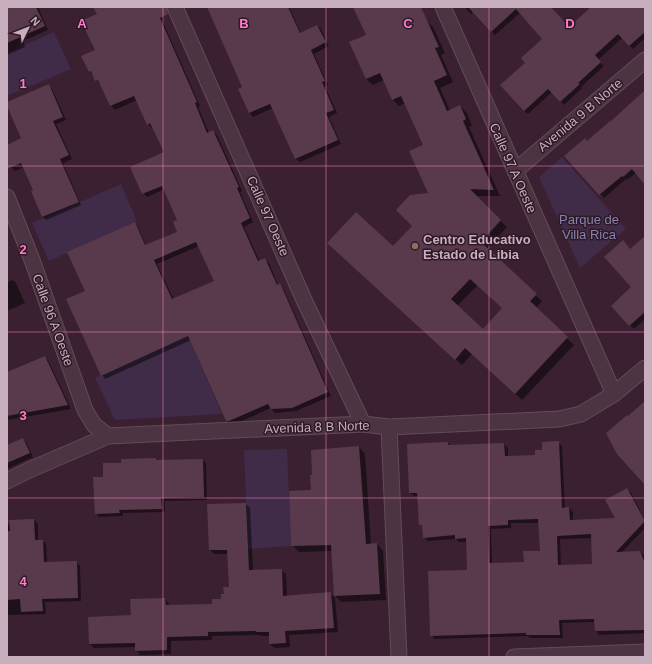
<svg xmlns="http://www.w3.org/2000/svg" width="652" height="664" viewBox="0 0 652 664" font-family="Arial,sans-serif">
<rect width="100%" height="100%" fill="#3b2031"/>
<path fill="#402b49" d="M54 32 71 69 7 96V53Z
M562 157 626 229 580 268 539 177Z
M121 184 137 221 49 261 32 223Z
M188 336 222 414 115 420 95 378Z
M287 449 291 546 248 549 244 450Z"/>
<path fill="#0007" fill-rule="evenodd" d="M7 7H38L48 30 23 41 25 47 7 55Z
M94 7H158L164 21 163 22 200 106 198 107 209 133 213 132 217 135 242 191 240 192 253 222 244 227 260 262 265 260 269 263 278 285H279L283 288 331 396 296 411 275 413 271 408 233 425H230L227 421 191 340 105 379 102 375 86 292 135 224 138 227 146 246 178 232 179 221 165 189 147 197 143 193 165 153 153 127 152 128 148 124 137 100 115 110 111 106 101 83 100 84 96 80 93 75 89 71 96 51 98 15ZM199 246 215 281 174 300 157 264Z
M208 7H289L301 33 317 26 321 29 329 46 314 54 328 85 325 86 337 113 329 117 341 144 300 162 296 159 273 108 253 117 250 113 240 89 244 88Z
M354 7H419L426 20 433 27 445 53 441 55 453 82 440 88 450 111 460 106 467 113 472 126 469 127 500 196H475L507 227 487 249 542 301 536 308 574 345 522 400 472 354 462 365 335 249 393 247 413 226 429 193 424 146 405 103 399 106 393 100 384 80 373 85 366 79 367 35ZM478 285 503 308 483 330 457 306Z
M466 7H550L569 28 592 7H645V38L633 49 622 38 598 60 604 66 581 87 582 88 564 105 552 92 528 114 524 111 526 63 544 39 520 13 495 35 473 11 471 14 467 10Z
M48 85 52 89 66 120 56 124 72 159 63 163 81 205 46 220 43 217 32 192 35 191 24 167 15 171 11 167 7 158V146L22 139 7 103Z
M645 92V183L636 173 627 180 626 179 604 198 566 156 587 142 611 123Z
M645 237V319L634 329 612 306 633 287 630 250Z
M13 280 16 283 25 303 7 311V282Z
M45 357 48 360 71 409 7 420V373Z
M22 439 26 442 33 457 7 469V446Z
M558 442 562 446 565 509 569 508 573 512V521L617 519 627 489 631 493 645 520V528L622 552H640L644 555 645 559V633L599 635 596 631 595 622 562 623 563 638H530L528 636 435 639 431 635 468 571 467 542H459L456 539 428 541 424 537 423 527 420 524 418 496H414L410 493 448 443 451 446 504 444 508 448V457L536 456 543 451ZM511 523H539L541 552 525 563 492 564 491 529 511 528ZM592 538 593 565 561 566 560 539Z
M359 447 365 454 371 544H377L383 551 386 600 341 602 335 596 332 551 299 552 292 545 312 491 313 476Z
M156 459 157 461 203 460 206 463 207 500 165 501V512L123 513V516L99 517 96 513 104 478Z
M246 504 250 508 253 571 281 570 286 574 287 597 330 593 335 598 338 632 289 635 290 647 275 648 270 644V636H261L260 635 212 636V640L171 641V654L140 655 136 650V647L94 648 90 644 132 616 165 599 169 604V606L213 605 222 600 230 588 228 554H214L210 550Z
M34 520 38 524V541H43L46 544 47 563 76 562 80 566 81 601 45 602 46 614 7 615V524H10V521Z"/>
<path fill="#593a4d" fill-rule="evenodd" d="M7 7H36L45 26 7 43Z
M93 7H166L168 14 160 18 197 102 195 103 207 133 213 130 239 187 237 188 250 218 241 223 258 261 265 258 277 285 280 283 328 392 292 408 271 409 268 404 229 421H226L188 336 101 376 66 299 85 291 67 252 135 222 145 245 177 232 173 222 177 220 162 186 142 194 130 167 164 152 150 123 147 125 134 96 110 106 98 80 95 81 91 71 89 72 81 56 95 50 81 21 97 14ZM196 242 214 281 172 299 154 260Z
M207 7H288L300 33 317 25 326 42 311 50 325 81 322 82 334 110 326 113 338 140 295 159 270 104 249 113 238 89 242 87Z
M353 7H421L439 47 435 48 447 75 434 81 447 111 460 105 466 119 463 121 494 190 470 189 501 220 481 242 537 294 530 301 568 337 515 394 465 348 455 360 327 243 356 212 393 246 412 226 396 210 410 195 428 193 409 151 423 145 401 96 392 100 380 73 366 79 349 42 366 35ZM470 279 502 308 483 329 451 299Z
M468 7H551L569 27 591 7H645V32L629 46 618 34 595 55 601 62 578 83 580 84 560 102 548 89 524 111 500 85 525 63 521 58 542 39 516 9 491 32Z
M49 84 63 117 53 121 69 155 60 159 79 202 42 217 31 191 33 190 21 163 7 169V145L21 138 7 106V102Z
M645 90V185L632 169 623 177 622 176 599 195 564 156 585 138 587 141 610 121V122Z
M645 236V312L629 326 611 306 631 287 604 257 623 240 630 249Z
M45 356 68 405 7 416V372Z
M645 401V485L617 454 606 433 627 415 628 416Z
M23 438 30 453 7 463V445Z
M559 441 562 508 569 507 570 520 615 518 605 500 627 488 645 521 616 552 640 551 645 563V630L595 631 594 619 559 620 560 635H526V633L430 636 428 571 467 570 466 538 455 539V535L423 538 422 525H419L417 493H409L407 444 448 442V445L504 443 505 456 535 455V450H542V442ZM538 519 540 551H523L524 562 489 563 488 526 508 525V520ZM591 534 592 564 558 565 557 536Z
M359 446 366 544 377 543 380 594 334 596 331 545 291 546 289 491 311 490 310 475H312L311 450Z
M156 458V460L203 459 204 497 161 498 162 509 119 510 120 513 95 514 93 477H103V463H121V459Z
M246 503 249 570 282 569 283 596 331 592 334 628 285 631 286 643 269 644V632H256V631L208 632V636L167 637V650L135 651V643L89 644 88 617 131 615 130 599 165 598 166 605 212 604V599H221V594H224L223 587H229L227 550H209L207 504Z
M34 519 35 540H43L44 562 77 561 78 598 42 599 43 611 21 612 20 599 7 600V531H10L9 520Z"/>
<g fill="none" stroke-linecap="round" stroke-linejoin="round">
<defs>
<path id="minor" d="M175 7 304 300 363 424
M443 7 614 394
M515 171 645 60
M7 197 32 260 85 410 94 425 108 436
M389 427 399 657
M7 481 29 470 108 436 363 424 389 427 559 419 581 414 614 394 645 368
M514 657 645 652"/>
</defs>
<use href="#minor" stroke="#634c5a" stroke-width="17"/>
<use href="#minor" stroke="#4c3442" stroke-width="15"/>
</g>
<path fill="none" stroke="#ff7dc8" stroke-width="1" stroke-opacity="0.55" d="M163 7V657M326 7V657M489 7V657M7 166H645M7 332H645M7 498H645"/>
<circle fill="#8d6e63" stroke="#301927" stroke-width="1.5" cx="415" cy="246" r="4"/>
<g text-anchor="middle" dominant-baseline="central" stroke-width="3" stroke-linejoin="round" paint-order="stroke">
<g font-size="13" fill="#c8afbd" stroke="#301927">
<text transform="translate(580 115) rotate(-40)">Avenida 9 B Norte</text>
<text transform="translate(513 168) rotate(66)">Calle 97 A Oeste</text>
<text transform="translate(268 216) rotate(66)">Calle 97 Oeste</text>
<text transform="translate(53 320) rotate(70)">Calle 96 A Oeste</text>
<text transform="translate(317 427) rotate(-2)">Avenida 8 B Norte</text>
</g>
<g font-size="13" fill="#8583ae" stroke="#301927">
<text x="589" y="219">Parque de<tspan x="589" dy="15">Villa Rica</tspan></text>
</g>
<g font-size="13" font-weight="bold" fill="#c8afbd" stroke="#301927" text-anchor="start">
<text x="423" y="239">Centro Educativo<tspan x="423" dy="15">Estado de Libia</tspan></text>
</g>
</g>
<g font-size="13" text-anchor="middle" font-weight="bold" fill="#ff7dc8" stroke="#301927" stroke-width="3" stroke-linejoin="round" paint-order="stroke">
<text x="82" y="28">A</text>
<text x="244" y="28">B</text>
<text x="408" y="28">C</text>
<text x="570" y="28">D</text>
<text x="23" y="88">1</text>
<text x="23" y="254">2</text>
<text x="23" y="420">3</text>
<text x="23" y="586">4</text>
</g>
<rect width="652" height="664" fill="none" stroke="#c8afbd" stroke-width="16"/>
<g transform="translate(28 28) rotate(47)" stroke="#301927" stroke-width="3" paint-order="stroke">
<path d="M0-3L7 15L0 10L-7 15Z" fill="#c8afbd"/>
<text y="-6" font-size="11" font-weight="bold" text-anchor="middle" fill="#c8afbd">N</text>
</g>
</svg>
